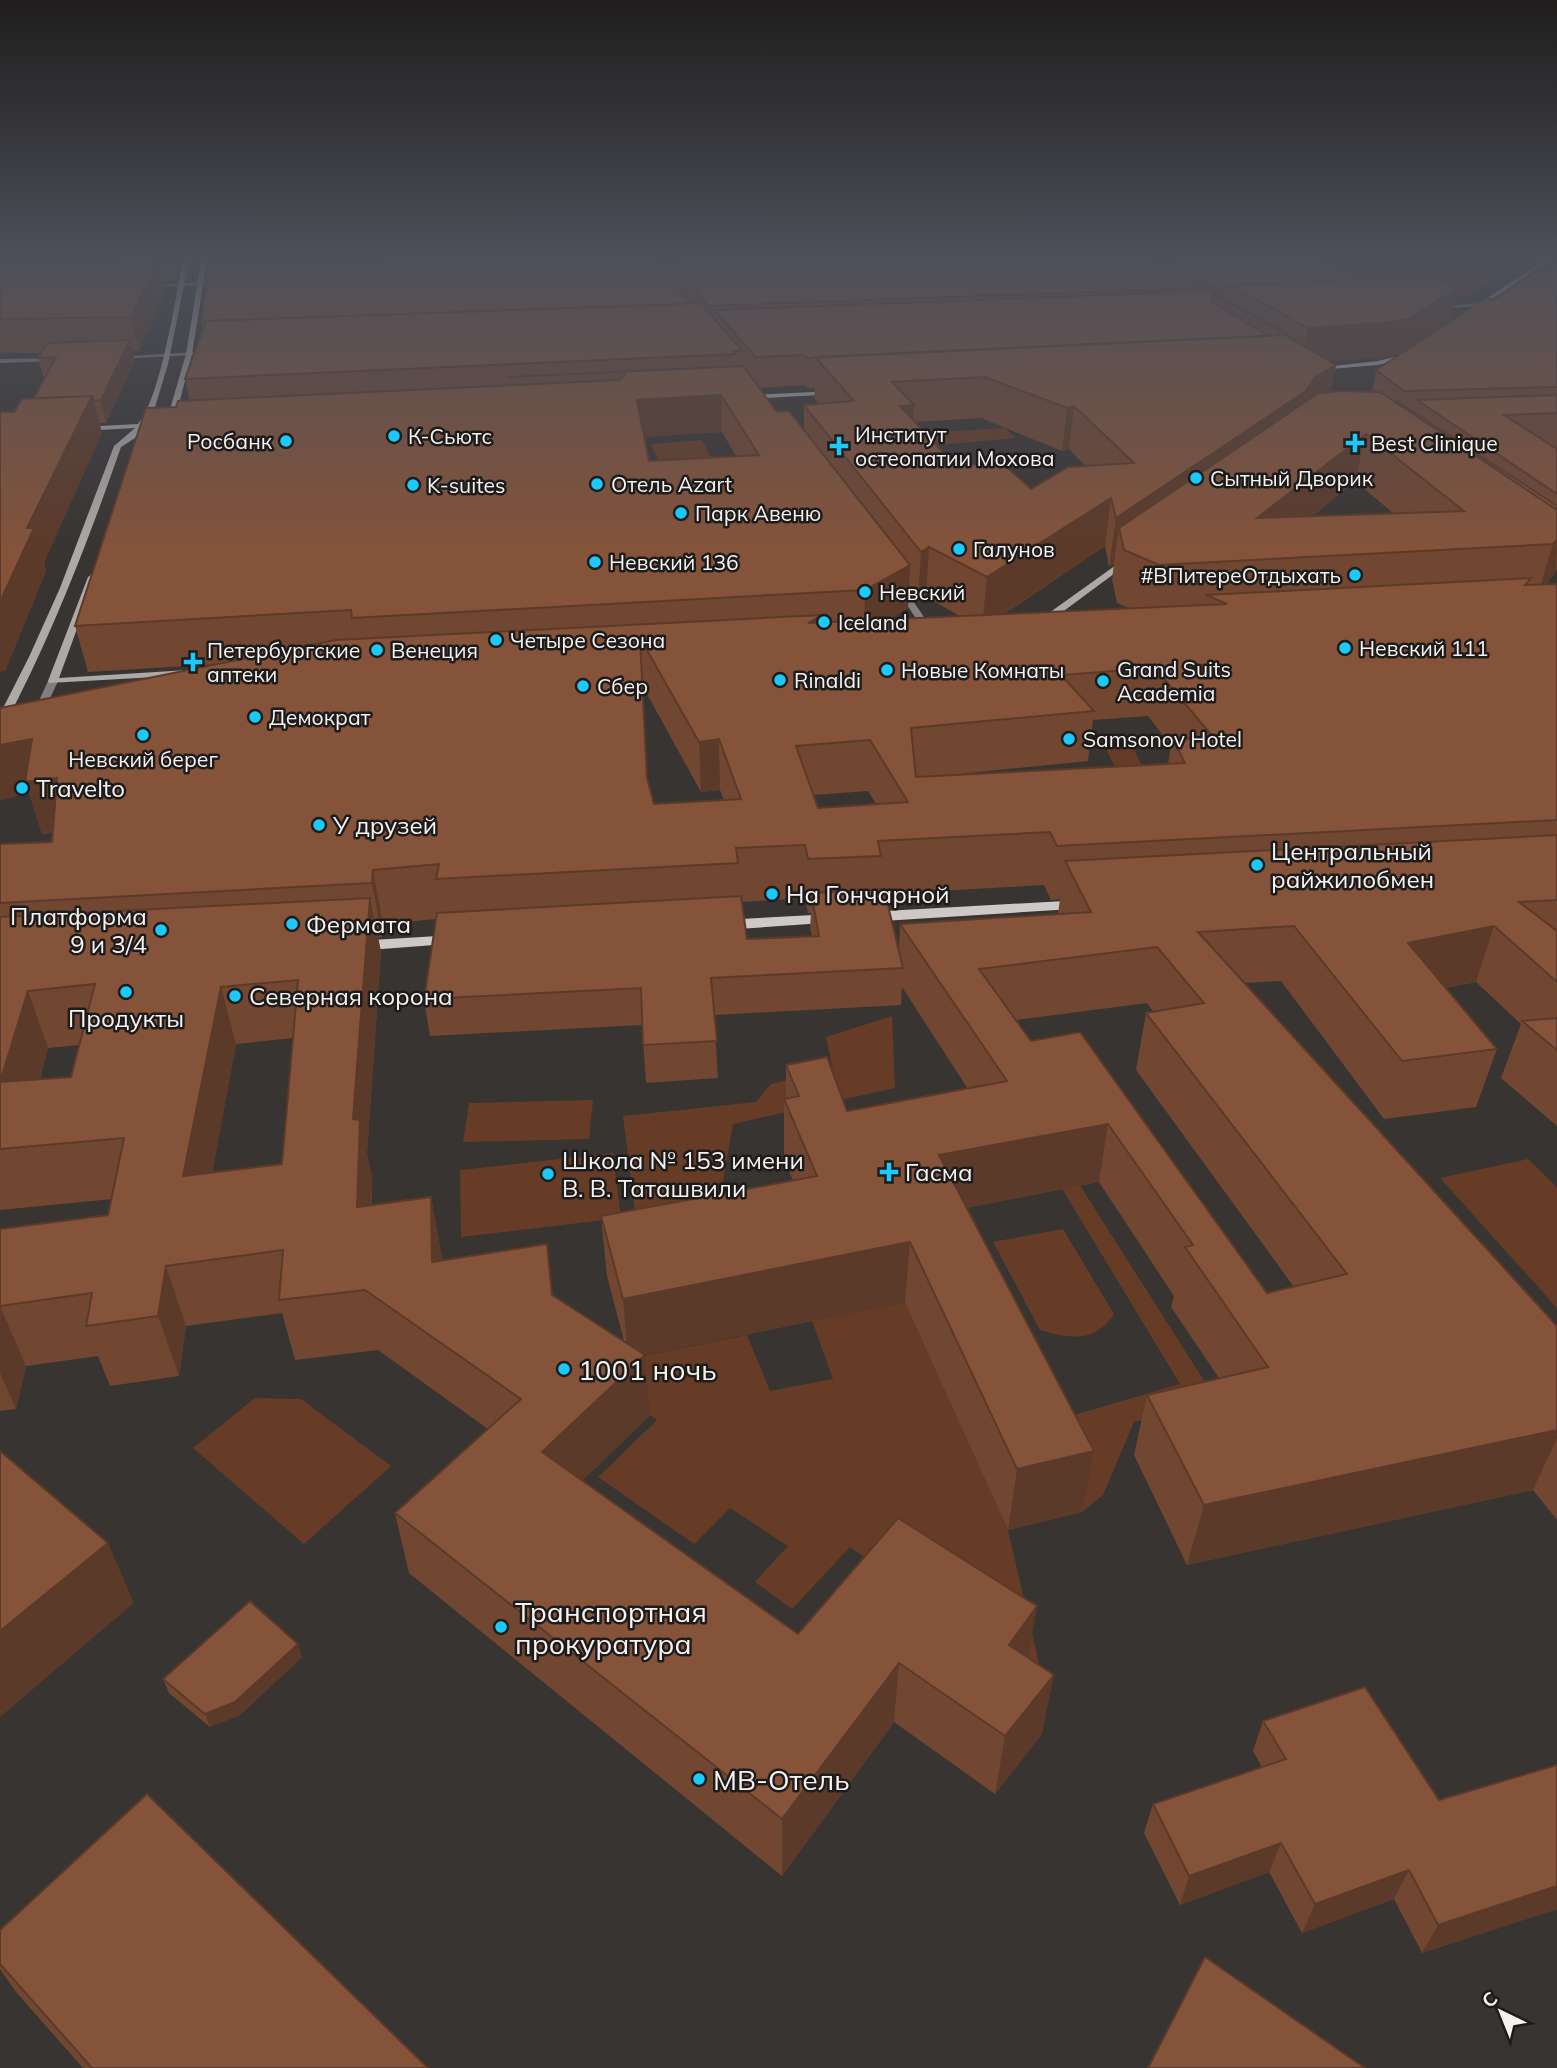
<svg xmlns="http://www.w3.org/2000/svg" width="1557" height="2068" viewBox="0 0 1557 2068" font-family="Mulish,sans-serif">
<rect width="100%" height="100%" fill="#383432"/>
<path fill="#663c26" d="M1258 261H1520L1470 295 1354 300Z
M1005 428 1016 438 939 445 927 433Z
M702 440 727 487 672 491 651 444Z
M1132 745 1161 807H1133L1105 746Z
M892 1016 895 1088 733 1124 717 1215 637 1228 623 1116 756 1102 771 1084 833 1070 826 1037Z
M593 1100 589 1139 463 1142 469 1103Z
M613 1153 621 1218 461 1237 460 1170Z
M1528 1159 1557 1187V1308L1440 1178Z
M1072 1173 1217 1401 1134 1422 1103 1495 1082 1512 1040 1425 1180 1384 1055 1177Z
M1063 1229 1114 1314C1095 1343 1071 1339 1040 1330L993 1242Z
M906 1302 1008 1530 1041 1672 894 1578 850 1547 792 1609 755 1582 788 1546 730 1508 694 1544 598 1477 657 1420 599 1381 628 1359 747 1335 770 1391 833 1379 812 1321Z
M255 1398 301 1399 391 1466 304 1544 193 1448Z"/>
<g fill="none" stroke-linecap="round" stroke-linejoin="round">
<path fill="#827f7e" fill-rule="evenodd" d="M216 281 218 284 149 288 146 286Z
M1481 303 1483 306 1435 309 1432 307Z
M212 351 214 354 117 359 114 357Z
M60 358 58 361 0 363V359Z
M894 582H900L935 633 933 635H927L893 584Z
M53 678 58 681 42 716 41 718H33L32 716 48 681Z"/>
<path fill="#ada9a7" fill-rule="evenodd" d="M183 261H189L168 364 152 417 146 423H159L163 425 143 428 135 438 121 447C88 542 52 635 5 724L0 727V714L29 657 60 588 114 446 135 428 81 431 77 429 81 427 138 424C161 397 175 299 183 261Z
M201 261H207L192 354 174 423 170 425 166 423 186 354Z
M1543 261H1549L1476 310 1471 309Z
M1406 354 1408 357 1378 365 1319 370 1316 368 1378 361Z
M834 391 836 394 749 399 746 397 749 395Z
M1123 560 1130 562 1057 616V626L1049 628V613Z
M92 574 96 577 59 678 188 670 192 671V675L49 683 48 681 88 577Z"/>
<path fill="#cec9c7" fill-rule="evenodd" d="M1083 900 1091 905 1089 908 867 922 859 917 867 912Z
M832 914 840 919 838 922 723 930 715 925 723 920Z
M454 935 460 937 462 940 460 943 356 951 348 946 356 941Z"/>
</g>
<path fill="#724732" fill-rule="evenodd" d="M0 261H180L177 280 164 281 166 290 139 351H132L135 360 106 423H99L102 433 44 562 46 571 5 671 14 412 34 398 44 379 38 358 41 353H0Z
M211 261H1322L1451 320 1400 354 1378 358 1330 361 1331 392H1372L1376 370 1493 300 1545 272 1547 264 1557 261V569L1547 584H1557V1126L1501 1078 1521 1024 1476 982 1445 988 1497 1049 1476 1107 1384 1119 1281 981 1245 983 1557 1326V1520L1533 1490 1187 1565 1134 1455 1147 1395 1219 1378 1171 1307 1174 1296 1099 1182 966 1208 1082 1512 1008 1530 905 1302 645 1355 650 1415 582 1481 798 1634 1028 1658 1042 1734 995 1794 894 1722 782 1876 409 1573 395 1513 488 1429 378 1350 295 1360 282 1313 186 1326 179 1376 110 1386 98 1356 26 1366 16 1409 0 1411V1229L108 1215 112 1199 0 1210V844L52 842V833L42 834 29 793 0 800V708L219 664 88 672 75 626 176 407 190 401 185 379 203 330 201 321 212 266ZM804 385 807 388H815L814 398 819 404 804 405V430L777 412 759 388ZM981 418 1062 451 1069 449 1085 466 1031 489 956 466 916 422ZM722 432 736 456 649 461 644 437ZM1355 481 1393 513 1313 516ZM1105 546 1109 567 1114 563 1112 580 1117 603 1129 608 1004 614ZM909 589 918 602 926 597 960 616 890 619 908 608ZM642 685 701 792 720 790 724 800 654 804 647 779ZM1148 716 1171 746 1168 764 938 776 1088 761 1093 720ZM868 791 876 804 818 808 813 795ZM1044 885 1051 900 1060 899 1058 914 900 924 899 950 885 894ZM805 898 808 913H811L810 928 812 936 747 939 741 902ZM436 919 424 999 430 1036 642 1025 646 1083 718 1078 714 1015 901 1005 902 987 968 1089 847 1111 786 1065V1098L784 1099V1157L793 1181 601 1216 607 1276 624 1341 554 1296 442 1261 431 1197 372 1205V1178L367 1153 381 952 378 937H382L383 924ZM1147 1003 1154 1012 1146 1013 1136 1070 1294 1287 1267 1293 1031 1041 1016 1020ZM293 1038 282 1164 212 1172 236 1044ZM79 1045 71 1077 40 1079 48 1048Z
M302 1657 240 1715 210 1727 169 1693 163 1679Z
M1263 1721 1439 1800 1557 1765V1909L1422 1953 1394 1899 1302 1933 1269 1872 1180 1905 1144 1833 1153 1804 1262 1767 1253 1751Z
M0 1930 428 2068H83L16 1992 0 1969Z"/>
<path fill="#5c3a29" d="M159 261H160L166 290 139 351 131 317Z
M172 261H180L177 280Z
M1459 287 1451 320 1400 354 1378 358 1302 363 1308 328Z
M130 340 135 360 106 423 101 400Z
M1336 365 1328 406 1119 528 1114 563 1109 567 1116 518 1314 378Z
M721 395 722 432 639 437 637 400Z
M92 396 102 433 44 562 46 571 5 671 0 672V602L27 528Z
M914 405 911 448 900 406Z
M1074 406 1069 449 1062 451 1067 408Z
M1366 434 1355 481 1259 560 1257 518Z
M1111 498 1105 546 982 628 987 577Z
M1557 539 1556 571 1537 597 1553 544Z
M929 547 926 597 918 602 921 552Z
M910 565 908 608 864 635 865 590Z
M822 615V661L808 623Z
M32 739 57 778 74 830 42 834 29 793 0 800V745Z
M719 739 720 790 701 792 699 742Z
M373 870 383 924 382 937 372 883Z
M370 898 381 952 367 1153 372 1178 370 1267 357 1207 353 1119Z
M1494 926 1476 982 1392 999 1408 943Z
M221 987 236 1044 201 1235 183 1176Z
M28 991 48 1048 23 1141 0 1082Z
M1108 1124 1099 1182 934 1214 939 1155Z
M431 1197 442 1256 443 1322 432 1262Z
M910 1242 905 1302 645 1355 650 1415 550 1512 542 1452 628 1359 623 1299Z
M166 1266 186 1326 179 1376 158 1316Z
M0 1306 26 1366 16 1409 0 1373Z
M1557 1430V1438L1533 1490 1187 1565 1204 1505Z
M1094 1451 1082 1512 1008 1530 1017 1469Z
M108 1543 134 1603 0 1717V1631Z
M1037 1606 1027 1666 1009 1645Z
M298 1644 302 1657 240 1715 210 1727 205 1714Z
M899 1663 894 1722 782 1876V1819Z
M1054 1675 1042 1734 995 1794 1005 1736Z
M1281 1843 1269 1872 1180 1905 1189 1876Z
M1409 1870 1394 1899 1302 1933 1315 1904Z
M1557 1886V1909L1422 1953 1438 1925Z"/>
<path fill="#84533a" stroke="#5c3a29" stroke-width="2" fill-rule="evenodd" d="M116 261H159L131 317 0 319V264Z
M387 261H656L691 304 201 321 209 266Z
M669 261H1151L1198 288 708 306Z
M1166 261H1322L1363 280 1230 285 1229 287 1215 288Z
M1552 261H1557V264H1547Z
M1557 272V387L1404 391 1376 370 1486 298 1493 300 1533 273Z
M1384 279H1434L1459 287 1408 319 1385 323 1308 328 1230 285Z
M1211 291 1289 335 1214 295 1211 302 1269 336 807 358 805 355 756 357 714 310Z
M701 303 742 351H734L736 354 185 379 206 321Z
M1285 335 1336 365 1314 378 1306 391 1116 518 1111 498 987 577 929 547 921 552 804 405 854 401 815 357ZM985 377 1067 408 1074 406 1134 463 1068 467 1031 489 1001 462 956 466 900 406 914 405 892 382Z
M130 340 101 400 94 401 92 396 34 398 56 357 38 358 48 343Z
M743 366 777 412 789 411 910 565 865 590 352 618 351 610 75 626 146 408 176 407 178 401 619 380 625 375 619 372 507 377ZM721 395 759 455 649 461 637 400Z
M1338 391 1380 392 1557 510V539L1553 544 1159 565 1124 550 1119 528 1317 394ZM1366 434 1464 511 1257 518Z
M1557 395V413L1504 415 1557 449V494L1417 400Z
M92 396 27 528H34L0 602V412H14L22 399Z
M1397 401 1557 506V510L1536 496Z
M1531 578 1525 585 1557 584V820L1057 846 1050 832 878 841 881 856 808 859 805 845 736 848 738 863 436 879 439 864 373 870 372 883 0 903V844L52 842 57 778 25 782 32 739 0 745V708L336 640 822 615 808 623 1227 604 1206 595ZM640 638 699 742 719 739 741 799 654 804 647 778ZM1155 668 1214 738 1173 739 1185 763 916 777 911 728 1094 711 1061 675ZM870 740 908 802 818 808 796 746Z
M1557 835V900L1519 902 1557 931V982L1494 926 1408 943 1497 1049 1402 1061 1294 926 1198 932 1557 1326V1430L1204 1505 1147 1395 1268 1367 1185 1247 1193 1245 1108 1124 939 1155 1094 1451 1017 1469 910 1242 623 1299 601 1216 817 1176 784 1099 799 1096 786 1065 827 1057 847 1111 1007 1081 900 924 1091 912 1065 861ZM1157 947 1204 1003 1146 1013 1347 1274 1267 1293 1080 1032 1031 1041 979 969Z
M884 889 903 968 711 978 717 1041 643 1045 641 988 424 999 437 913 741 896 747 939 819 936 811 893Z
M370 898 353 1119 360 1120 357 1207 431 1197 432 1262 547 1244 552 1295 645 1355 542 1452 798 1634 898 1518 1037 1606 1009 1645 1054 1675 1005 1736 899 1663 782 1819 395 1513 521 1399 365 1290 279 1300 283 1250 166 1266 158 1316 86 1326 92 1293 0 1306V1229L108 1215 124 1138 0 1149V917ZM298 980 282 1164 183 1176 221 987ZM95 984 71 1077 0 1082 28 991Z
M1557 1018V1050L1522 1021Z
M0 1451 108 1543 0 1631Z
M250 1601 298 1644 235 1702 205 1714 163 1679Z
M1365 1687 1439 1800 1557 1765V1886L1438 1925 1409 1870 1315 1904 1281 1843 1189 1876 1153 1804 1286 1759 1263 1721Z
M147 1794 428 2068H92L0 1964V1930Z
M1205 1957 1365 2068H1148Z"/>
<linearGradient id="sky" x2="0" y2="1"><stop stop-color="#1f1d1c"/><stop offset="0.47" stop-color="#4d505a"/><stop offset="1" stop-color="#4d505a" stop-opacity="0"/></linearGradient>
<rect width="1557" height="550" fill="url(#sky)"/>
<g fill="#1acafc" stroke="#1e1c1b" stroke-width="2.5">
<circle cx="394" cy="436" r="7"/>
<circle cx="286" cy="441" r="7"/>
<path d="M1351.5 432.5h7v7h7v7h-7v7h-7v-7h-7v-7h7z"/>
<path d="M835.5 435.5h7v7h7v7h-7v7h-7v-7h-7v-7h7z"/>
<circle cx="1196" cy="478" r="7"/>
<circle cx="597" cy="484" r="7"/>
<circle cx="413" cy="485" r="7"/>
<circle cx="681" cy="513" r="7"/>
<circle cx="959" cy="549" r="7"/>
<circle cx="595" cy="562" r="7"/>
<circle cx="1355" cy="575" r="7"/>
<circle cx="865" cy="592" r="7"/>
<circle cx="824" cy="622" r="7"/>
<circle cx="496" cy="640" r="7"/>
<circle cx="1345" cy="648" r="7"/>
<circle cx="377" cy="650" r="7"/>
<path d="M189.5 651.5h7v7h7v7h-7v7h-7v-7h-7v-7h7z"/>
<circle cx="887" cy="670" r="7"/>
<circle cx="780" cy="680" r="7"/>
<circle cx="1103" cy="681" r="7"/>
<circle cx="583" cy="686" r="7"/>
<circle cx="255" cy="717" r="7"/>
<circle cx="143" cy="735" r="7"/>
<circle cx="1069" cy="739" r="7"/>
<circle cx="22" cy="788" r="7"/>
<circle cx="319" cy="825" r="7"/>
<circle cx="1257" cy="865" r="7"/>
<circle cx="772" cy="894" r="7"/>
<circle cx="292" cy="924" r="7"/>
<circle cx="161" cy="930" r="7"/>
<circle cx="126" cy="992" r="7"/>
<circle cx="235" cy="996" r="7"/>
<path d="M885.5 1161.5h7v7h7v7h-7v7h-7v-7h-7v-7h7z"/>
<circle cx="548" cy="1174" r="7"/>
<circle cx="564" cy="1369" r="7"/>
<circle cx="501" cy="1627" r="7"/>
<circle cx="699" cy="1779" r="7"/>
</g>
<g text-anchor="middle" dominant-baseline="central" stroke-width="5" stroke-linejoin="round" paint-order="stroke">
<g font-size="21" fill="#f5f2f1" stroke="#1e1c1b" text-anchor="start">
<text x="855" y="434">Институт<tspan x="855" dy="24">остеопатии Мохова</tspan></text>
<text x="408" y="436">К-Сьютс</text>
<text x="272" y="441" text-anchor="end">Росбанк</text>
<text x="1371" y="443">Best Clinique</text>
<text x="1210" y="478">Сытный Дворик</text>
<text x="611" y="484">Отель Azart</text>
<text x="427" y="485">K-suites</text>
<text x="695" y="513">Парк Авеню</text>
<text x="973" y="549">Галунов</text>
<text x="609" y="562">Невский 136</text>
<text x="1341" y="575" text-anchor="end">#ВПитереОтдыхать</text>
<text x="879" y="592">Невский</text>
<text x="838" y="622">Iceland</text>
<text x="510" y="640">Четыре Сезона</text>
<text x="1359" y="648">Невский 111</text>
<text x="207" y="650">Петербургские<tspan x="207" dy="24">аптеки</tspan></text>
<text x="391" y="650">Венеция</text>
<text x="1117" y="669">Grand Suits<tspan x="1117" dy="24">Academia</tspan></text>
<text x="901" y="670">Новые Комнаты</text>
<text x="794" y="680">Rinaldi</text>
<text x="597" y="686">Сбер</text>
<text x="269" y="717">Демократ</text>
<text x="1083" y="739">Samsonov Hotel</text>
<text x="143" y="759" text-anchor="middle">Невский берег</text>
</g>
<g font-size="24" fill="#f5f2f1" stroke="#1e1c1b" text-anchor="start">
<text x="36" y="788">Travelto</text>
<text x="333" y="825">У друзей</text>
<text x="1271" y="851">Центральный<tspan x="1271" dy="28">райжилобмен</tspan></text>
<text x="786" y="894">На Гончарной</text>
<text x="147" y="916" text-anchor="end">Платформа<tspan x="147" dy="28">9 и 3/4</tspan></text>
<text x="306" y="924">Фермата</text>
<text x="249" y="996">Северная корона</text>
<text x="126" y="1018" text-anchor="middle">Продукты</text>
<text x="562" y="1160">Школа № 153 имени<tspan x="562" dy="28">В. В. Таташвили</tspan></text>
<text x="905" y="1172">Гасма</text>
</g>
<g font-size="28" fill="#f5f2f1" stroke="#1e1c1b" text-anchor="start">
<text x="578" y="1369">1001 ночь</text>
<text x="515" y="1611">Транспортная<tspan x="515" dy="32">прокуратура</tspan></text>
<text x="713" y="1779">МВ-Отель</text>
</g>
</g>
<g transform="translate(1501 2012) rotate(317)" stroke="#1e1c1b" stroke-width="5" paint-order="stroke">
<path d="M0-5L12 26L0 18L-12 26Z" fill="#f5f2f1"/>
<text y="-10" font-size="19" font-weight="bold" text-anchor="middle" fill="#f5f2f1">С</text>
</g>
</svg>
